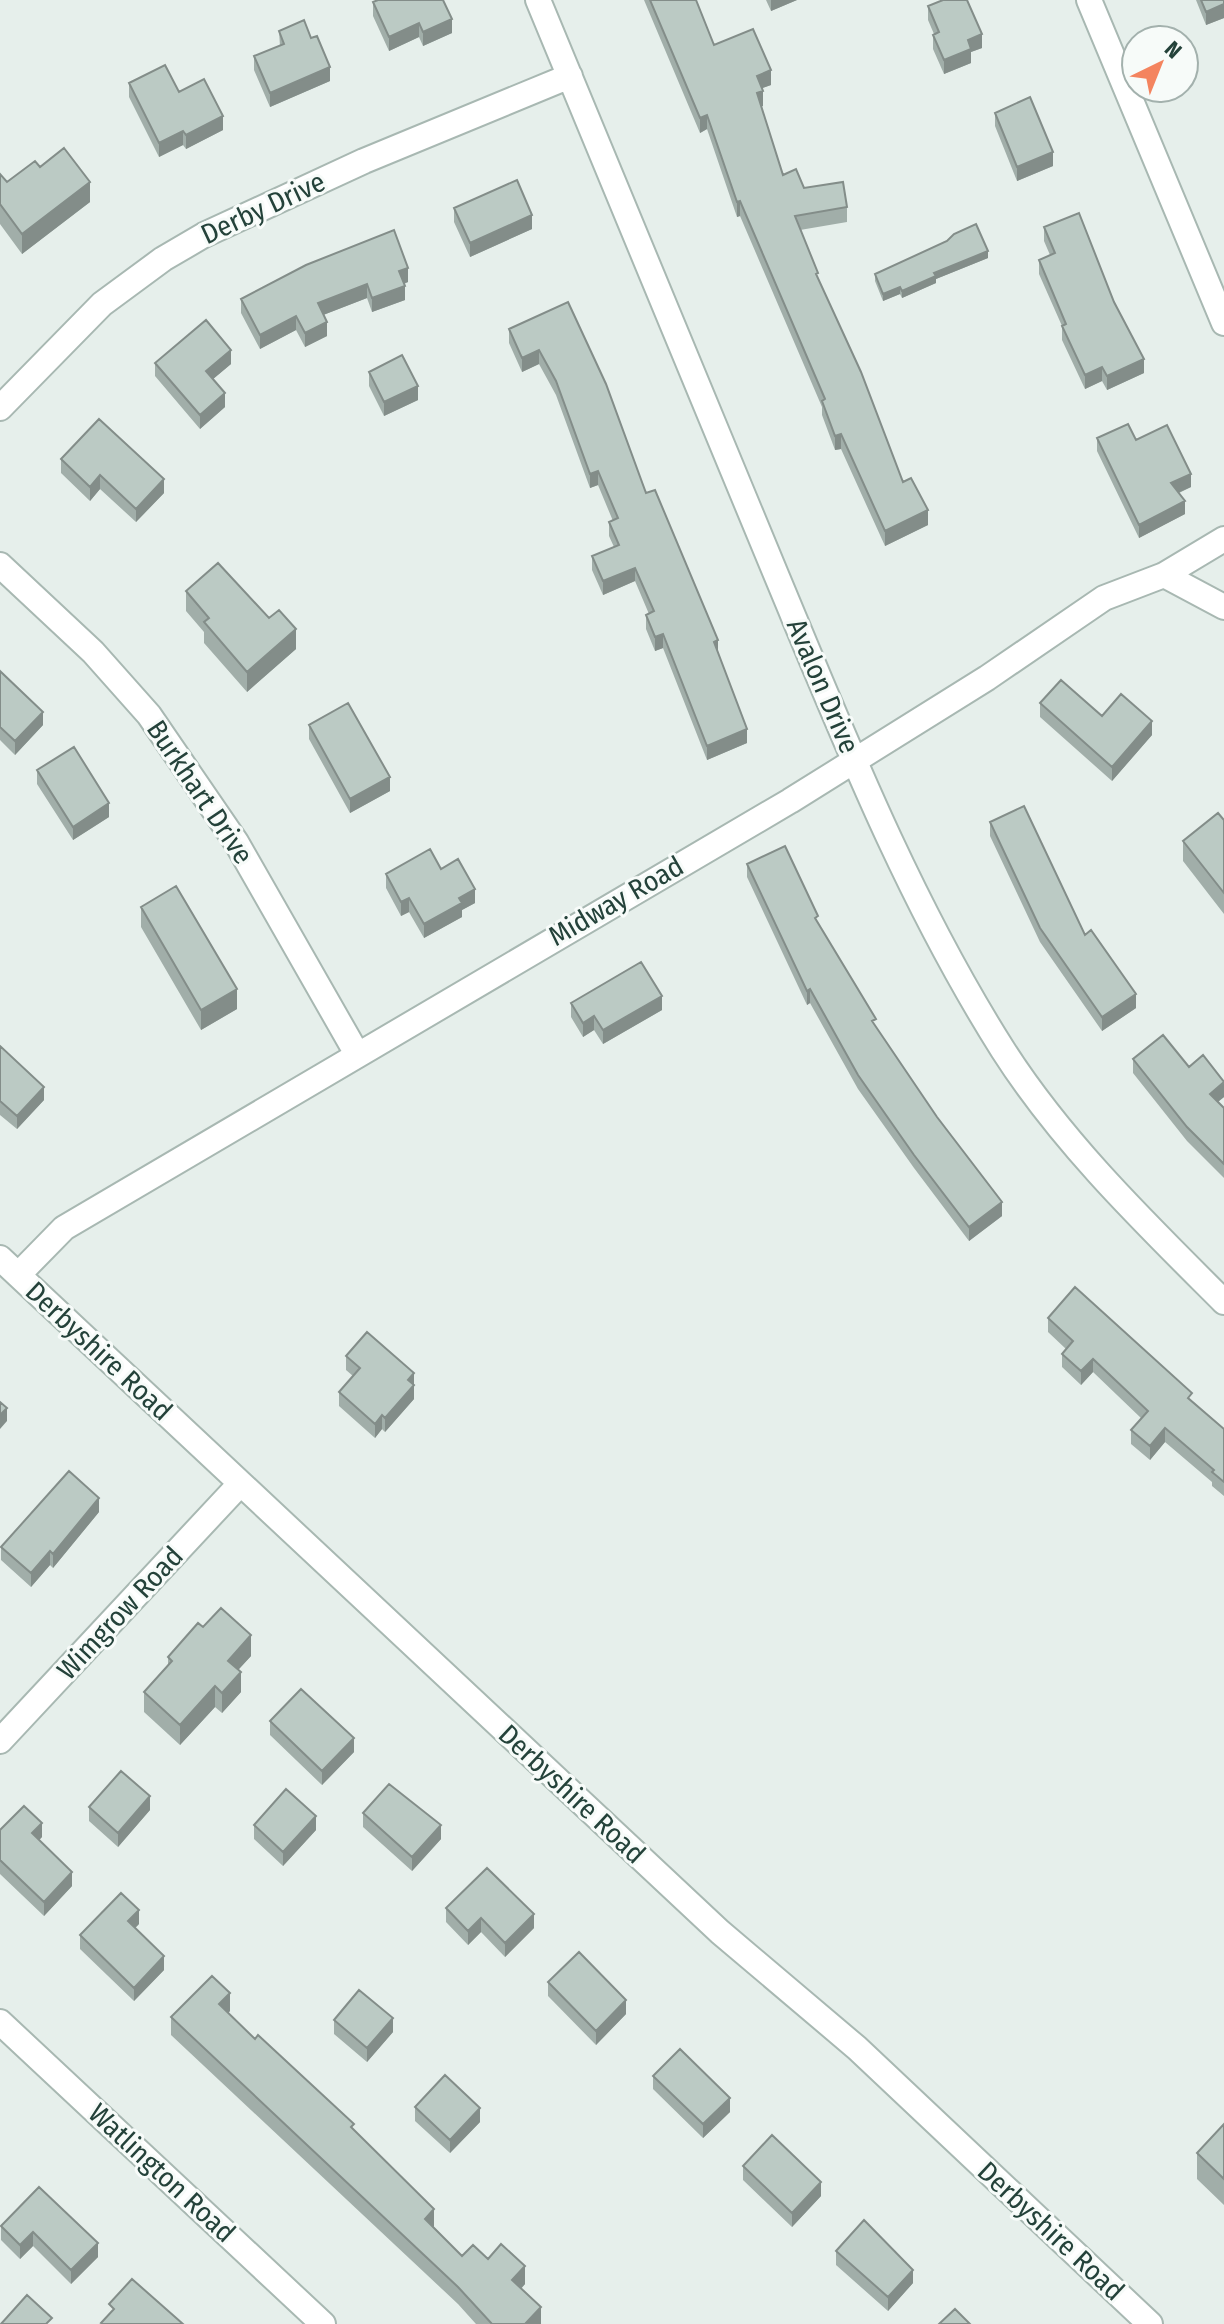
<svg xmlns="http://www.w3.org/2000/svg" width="1224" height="2324" viewBox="0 0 1224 2324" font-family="'Fira Sans Condensed',sans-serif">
<rect width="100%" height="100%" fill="#e6efeb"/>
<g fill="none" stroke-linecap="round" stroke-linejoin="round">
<defs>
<path id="minor" d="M538 0C618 190 696 381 775 572 843 735 908 900 1003 1050 1063 1144 1146 1224 1224 1302
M1089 0 1224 323
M0 408 102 304 163 259 204 235 364 161 570 76
M0 565 93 652 149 715 236 842 357 1054
M1164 575 1224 607
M0 1258 720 1932 857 2048 1150 2324
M18 1275 64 1228 790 801 987 678 1104 598 1164 575 1224 539
M0 1741 240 1484
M0 2022 323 2324"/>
</defs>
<use href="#minor" stroke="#a8b8b2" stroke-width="28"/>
<use href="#minor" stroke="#fff" stroke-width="24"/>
</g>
<path fill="#a1aea9" d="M644 0H696L714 45 771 85 762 88 763 106H761L783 175 804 188 847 207V222L800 230 818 280 903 482 928 525 885 546 841 449 835 450 822 415V407L740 216 737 217 707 129 700 133Z
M766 0H797L771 11Z
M1196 0H1224V18L1206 25Z
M373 2 452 33 423 46 419 37 389 51 373 16Z
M928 6 982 48 971 52V63L944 74 933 49V35L934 34 928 20Z
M279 31 330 81 270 107 254 70V56L280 46Z
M129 83 179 92 223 130 186 149 183 145 159 157 129 97Z
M995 113 1053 166 1017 181 995 126Z
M40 167 90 202 22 254 0 224V174L7 182Z
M454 208 532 229 470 257 454 222Z
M1044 227 1144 373 1107 390 1102 381 1085 389 1062 340V326L1039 274V260L1050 255 1044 241Z
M947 241 988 258 936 279V283L902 298 900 294 883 301 875 281V274Z
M306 265 408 282 404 284 405 300 372 312 367 298 323 315 327 336 305 347 296 330 260 349 241 313V299Z
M568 302 646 493 718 654 747 743 707 760 663 648 655 651 646 629V615L649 614 635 581 603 595 592 570V556L614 547 609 536V522L613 521 598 485 590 488 556 395 539 364 522 372 509 343V329Z
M155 363 231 364 213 379 225 407 200 429 155 376Z
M369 372 418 400 384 416 369 386Z
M1097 438 1136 440 1191 487 1179 493 1185 514 1139 538 1097 451Z
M61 459 164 493 136 522 100 489 90 501 61 473Z
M186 591 296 649 247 692 204 643V632L186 611Z
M0 671 43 725 15 755 0 740Z
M1040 703 1102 716 1152 735 1112 781 1040 717Z
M309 725 390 791 350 813 309 739Z
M37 770 109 817 73 840 37 784Z
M1224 820V914L1183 861V841Z
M990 822 1085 935 1136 1008 1102 1031 1040 942 990 836Z
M747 864 818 923 876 1028 1002 1216 969 1241 914 1168 858 1089 810 1003 807 1005 747 877Z
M441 869 475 903 462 910V917L424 938 409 912 401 916 386 888V874Z
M141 907 237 1009 201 1030 141 927Z
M571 1003 662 1010 603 1044 594 1030 583 1037 571 1017Z
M0 1046 44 1100 17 1129 0 1115Z
M1133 1059 1189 1067 1224 1082V1097L1218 1102 1224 1108V1178L1187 1141 1133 1073Z
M1048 1318 1192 1401 1224 1429V1496L1212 1486V1482L1165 1442 1150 1460 1131 1444V1430L1142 1419 1093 1372 1081 1385 1062 1367V1354L1066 1349 1048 1332Z
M346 1356 414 1373V1399L385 1432 382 1429 375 1438 339 1406V1392L353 1376 346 1370Z
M99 1512 53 1568 50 1565 31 1587 1 1560V1547Z
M203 1627 251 1656 238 1670 241 1692 222 1713 215 1707 180 1745 144 1712V1692L168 1665V1657Z
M270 1721 354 1752 322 1785 270 1735Z
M89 1807 150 1810 118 1847 89 1821Z
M363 1813 441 1839 412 1871 363 1827Z
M254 1825 316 1830 283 1866 254 1839Z
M0 1830 42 1837 39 1840 72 1886 44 1916 0 1874Z
M446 1908 534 1928 505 1957 481 1932 468 1945 446 1922Z
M139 1924 135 1928 164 1970 134 2001 80 1949V1935Z
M548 1982 626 2014 596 2045 548 1996Z
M230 2011 228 2013 255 2039 354 2130 434 2226V2227L462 2256 488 2259 525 2284 521 2289 541 2324H476L458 2304 171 2035V2017Z
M334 2020 393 2032 367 2062 334 2034Z
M653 2076 730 2112 703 2138 653 2089Z
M415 2107 480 2122 450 2153 415 2121Z
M1224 2124V2205L1197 2179V2153Z
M743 2166 821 2196 792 2227 743 2180Z
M39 2187 98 2257 71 2284 33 2246 20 2259 1 2240V2226Z
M836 2251 913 2283 888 2311 836 2265Z"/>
<path fill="#838d89" d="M771 0H797L771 11Z
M1224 4V18L1206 25V12Z
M452 19V33L423 46V32Z
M419 23V37L389 51V37Z
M982 34V48L971 52V63L944 74V60L968 40Z
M330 67V81L270 107V93Z
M771 70V85L757 90V76Z
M763 91V106L757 108V93Z
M707 115V129L700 133V118Z
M223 116V130L186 149V135Z
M183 131V145L159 157V143Z
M1053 152V166L1017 181V167Z
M90 182V202L22 254V234Z
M740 201V216L737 217V202Z
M532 215V229L470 257V243Z
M988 251V258L936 279V283L902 298V291L934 273Z
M408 268V282L399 285V271Z
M367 284V298L318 317V303Z
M405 286V300L372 312V298Z
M900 287V294L883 301V294Z
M296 316V330L260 349V335Z
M327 322V336L305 347V333Z
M231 350V364L206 385V371Z
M539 350V364L522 372V358Z
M1144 359V373L1107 390V376Z
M1102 367V381L1085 389V375Z
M418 386V400L384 416V402Z
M225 393V407L200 429V415Z
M841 434V449L835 450V436Z
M598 471V485L590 488V474Z
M1191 474V487L1171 496V483Z
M100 475V489L90 501V487Z
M164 479V493L136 522V509Z
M1185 501V514L1139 538V525Z
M928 510V525L885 546V531Z
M635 568V581L603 595V581Z
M296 629V649L247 692V672Z
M663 634V648L655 651V637Z
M718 640V654L714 642Z
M43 712V725L15 755V741Z
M1152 721V735L1112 781V767Z
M747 729V743L707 760V746Z
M390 777V791L350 813V799Z
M109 803V817L73 840V827Z
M475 889V903L462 910V917L424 938V924L459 898Z
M409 898V912L401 916V902Z
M237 989V1009L201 1030V1010Z
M810 989V1003L807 1005V991Z
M1136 994V1008L1102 1031V1017Z
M662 996V1010L603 1044V1030Z
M594 1016V1030L583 1037V1023Z
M1224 1083V1097L1210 1108V1094Z
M44 1087V1100L17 1129V1116Z
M1002 1202V1216L969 1241V1227Z
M1093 1359V1372L1081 1385V1371Z
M414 1373V1399L385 1432V1418L408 1380Z
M7 1408V1421L0 1429V1415Z
M382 1415V1429L375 1438V1424Z
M1165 1428V1442L1150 1460V1446Z
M99 1498V1512L53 1568V1554Z
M50 1551V1565L31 1587V1573Z
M251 1635V1656L228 1681V1661Z
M241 1672V1692L222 1713V1693Z
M215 1686V1707L180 1745V1725Z
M354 1738V1752L322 1785V1771Z
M150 1796V1810L118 1847V1833Z
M316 1816V1830L283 1866V1852Z
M42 1823V1837L32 1847V1833Z
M441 1825V1839L412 1871V1857Z
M72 1872V1886L44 1916V1902Z
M139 1910V1924L128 1935V1921Z
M534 1914V1928L505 1957V1943Z
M481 1918V1932L468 1945V1931Z
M164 1956V1970L134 2001V1988Z
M230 1993V2011L219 2022V2004Z
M626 2000V2014L596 2045V2031Z
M393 2018V2032L367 2062V2048Z
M730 2098V2112L703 2138V2124Z
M480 2108V2122L450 2153V2140Z
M821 2182V2196L792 2227V2213Z
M434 2209V2226L425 2236V2219Z
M33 2232V2246L20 2259V2245Z
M98 2243V2257L71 2284V2270Z
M525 2266V2284L512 2298V2280Z
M913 2270V2283L888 2311V2297Z
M541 2307V2324H525Z"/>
<path fill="#bbcac4" stroke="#838d89" stroke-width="2" d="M378 0H443L452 19 423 32 419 23 389 37 373 2Z
M650 0H696L714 45 753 29 771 70 757 76 763 91 757 93 783 175 796 169 804 188 843 182 847 207 795 216 818 273 816 274 861 372 903 482 911 478 928 510 885 531 841 434 835 436 822 401 825 399 740 201 737 202 707 115 700 118Z
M943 0H967L982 34 968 40 971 49 944 60 933 35 939 32 928 6Z
M1201 0H1224V4L1206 12Z
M304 20 311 38 317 36 330 67 270 93 254 56 284 44 279 31Z
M165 65 179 92 204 79 223 116 186 135 183 131 159 143 129 83Z
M1030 97 1053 152 1017 167 995 113Z
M64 148 90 182 22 234 0 204V174L7 182 35 161 40 167Z
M517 180 532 215 470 243 454 208Z
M1079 213 1114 302 1144 359 1107 376 1102 367 1085 375 1062 326 1066 324 1039 260 1055 253 1044 227Z
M976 224 988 251 934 273 936 276 902 291 900 287 883 294 875 274 947 241 954 234Z
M394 230 408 268 399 271 405 286 372 298 367 284 318 303 327 322 305 333 296 316 260 335 241 299 306 265Z
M568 302 606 384 646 493 655 490 718 640 714 642 747 729 707 746 663 634 655 637 646 615 654 611 635 568 603 581 592 556 619 545 609 522 618 518 598 471 590 474 556 381 539 350 522 358 509 329Z
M206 320 231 350 206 371 225 393 200 415 155 363Z
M402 355 418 386 384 402 369 372Z
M99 419 164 479 136 509 100 475 90 487 61 459Z
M1128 424 1136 440 1167 425 1191 474 1171 483 1185 501 1139 525 1097 438Z
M218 563 269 618 279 610 296 629 247 672 204 622 209 618 186 591Z
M0 671 43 712 15 741 0 727Z
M1061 680 1102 716 1121 694 1152 721 1112 767 1040 703Z
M348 703 390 777 350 799 309 725Z
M74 747 109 803 73 827 37 770Z
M1024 806 1085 935 1091 930 1136 994 1102 1017 1040 928 990 822Z
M1218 813 1224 820V893L1183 841Z
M785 846 818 916 815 918 876 1019 872 1021 937 1117 1002 1202 969 1227 914 1155 858 1075 810 989 807 991 747 864Z
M430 849 441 869 458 859 475 889 459 898 462 903 424 924 409 898 401 902 386 874Z
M176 886 237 989 201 1010 141 907Z
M641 962 662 996 603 1030 594 1016 583 1023 571 1003Z
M1163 1035 1189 1067 1203 1055 1224 1082 1210 1094 1224 1108V1164L1187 1127 1133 1059Z
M0 1046 44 1087 17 1116 0 1101Z
M1075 1287 1192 1393 1188 1398 1224 1429V1482L1212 1472 1214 1470 1165 1428 1150 1446 1131 1430 1148 1411 1093 1359 1081 1371 1062 1354 1073 1341 1048 1318Z
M367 1332 414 1373 408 1380 414 1385 385 1418 382 1415 375 1424 339 1392 360 1368 346 1356Z
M0 1402 7 1408 0 1415Z
M69 1471 99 1498 53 1554 50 1551 31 1573 1 1547Z
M221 1608 251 1635 228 1661 241 1672 222 1693 215 1686 180 1725 144 1692 172 1661 168 1657 198 1623 203 1627Z
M301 1689 354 1738 322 1771 270 1721Z
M121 1771 150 1796 118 1833 89 1807Z
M389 1784 441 1825 412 1857 363 1813Z
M286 1789 316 1816 283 1852 254 1825Z
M24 1806 42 1823 32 1833 72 1872 44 1902 0 1860V1830Z
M487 1868 534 1914 505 1943 481 1918 468 1931 446 1908Z
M121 1893 139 1910 128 1921 164 1956 134 1988 80 1935Z
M579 1952 626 2000 596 2031 548 1982Z
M212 1976 230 1993 219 2004 255 2039 258 2035 354 2124 351 2127 434 2209 425 2219 462 2256 473 2245 488 2259 501 2244 525 2266 512 2280 541 2307 525 2324H492L458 2287 171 2017Z
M359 1990 393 2018 367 2048 334 2020Z
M680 2049 730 2098 703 2124 653 2076Z
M445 2075 480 2108 450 2140 415 2107Z
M1224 2124V2179L1197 2153Z
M772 2135 821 2182 792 2213 743 2166Z
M39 2187 98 2243 71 2270 33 2232 20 2245 1 2226Z
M864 2220 913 2270 888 2297 836 2251Z
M132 2279 183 2324H103L101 2323 114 2309 109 2304Z
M27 2295 52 2318 46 2324H1Z
M955 2309 970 2324H939Z"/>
<g text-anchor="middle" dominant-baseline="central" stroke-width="6" stroke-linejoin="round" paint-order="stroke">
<g font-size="28" fill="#24423a" stroke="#f7fbf9">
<text transform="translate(263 208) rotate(-25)">Derby Drive</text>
<text transform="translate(823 686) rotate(67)">Avalon Drive</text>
<text transform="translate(200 792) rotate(56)">Burkhart Drive</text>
<text transform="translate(616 901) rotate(-30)">Midway Road</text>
<text transform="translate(99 1351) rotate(43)">Derbyshire Road</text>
<text transform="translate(120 1613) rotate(-47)">Wimgrow Road</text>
<text transform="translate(572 1794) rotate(43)">Derbyshire Road</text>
<text transform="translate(162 2173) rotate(43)">Watlington Road</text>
<text transform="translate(1051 2231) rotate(43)">Derbyshire Road</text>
</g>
</g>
<g transform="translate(1160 64) rotate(43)"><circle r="38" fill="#f7fbf9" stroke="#a3b1ad" stroke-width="2"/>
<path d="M0-6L14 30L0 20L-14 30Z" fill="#f4845f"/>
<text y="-12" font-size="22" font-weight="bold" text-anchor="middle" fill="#24423a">N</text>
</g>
</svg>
